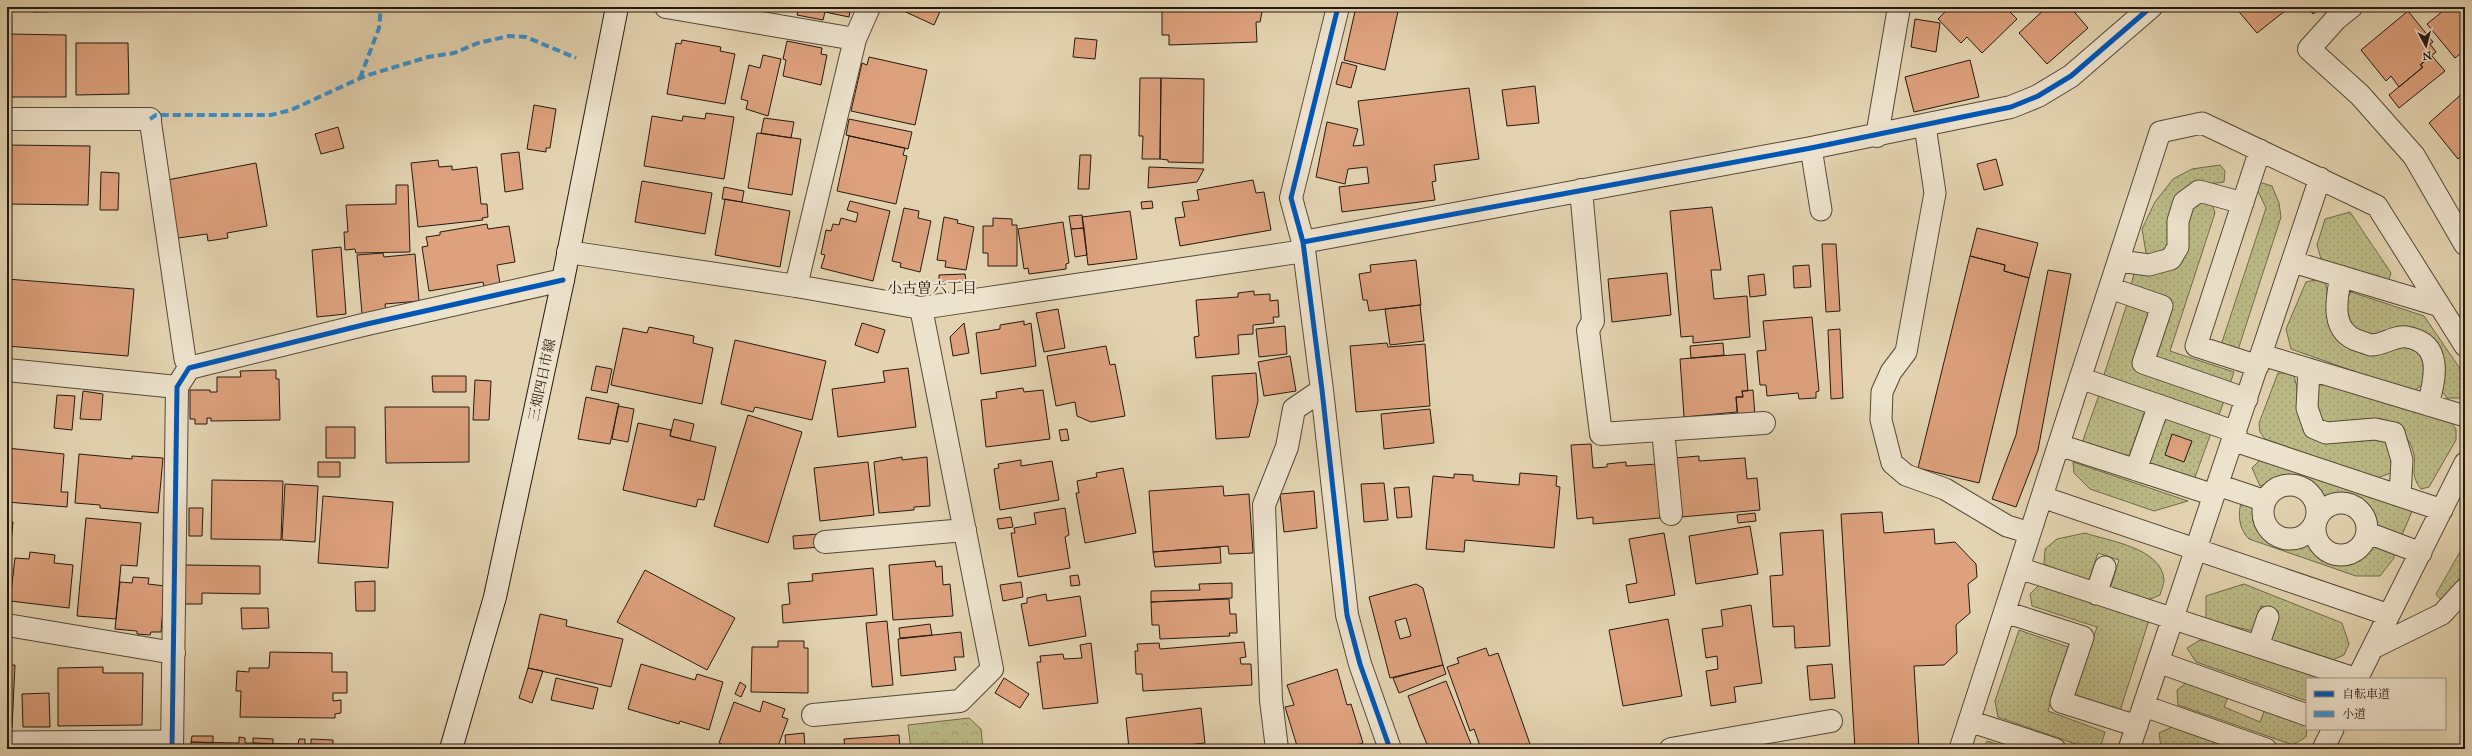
<svg xmlns="http://www.w3.org/2000/svg" width="2472" height="756" viewBox="0 0 2472 756" font-family="'IM FELL Great Primer','Noto Serif JP',serif">
<defs>
<pattern id="grass-dots" width="8" height="8" patternUnits="userSpaceOnUse"><rect width="8" height="8" fill="#bbba86"/><path d="M2 2h.1M6 6h.1" fill="none" stroke="#a19f73" stroke-width="1.8" stroke-linecap="round"/></pattern>
<pattern id="park-crowns" width="20" height="18" patternUnits="userSpaceOnUse"><rect width="20" height="18" fill="#bbba86"/><path d="M2 6a3 3 0 1 1 6 0M12 15a3 3 0 1 1 6 0" fill="none" stroke="#a19f73"/></pattern>
</defs>
<rect width="100%" height="100%" fill="#e3d3b0"/>
<filter id="stains"><feTurbulence type="fractalNoise" baseFrequency=".005" numOctaves="4"/><feColorMatrix values="0 0 0 0 .2 0 0 0 0 .09 0 0 0 0 .02 0 0 0 .5 -.17"/></filter>
<radialGradient id="worn" r=".72"><stop offset=".6" stop-color="#630" stop-opacity="0"/><stop offset="1" stop-color="#630" stop-opacity=".3"/></radialGradient>
<path fill="url(#grass-dots)" stroke="#706a4c" d="M2220 165 2225 171 2224 182 2188 187 2168 256 2147 259 2142 229 2155 202 2173 179 2192 169Z
M2259 182 2272 186 2279 203 2281 217 2238 350H2226L2222 342 2266 208 2256 187Z
M2194 198 2211 200 2215 213 2170 351 2234 372 2229 387 2149 361 2169 301 2130 289 2135 270 2173 264Z
M2350 212 2391 273 2388 282 2321 259 2317 245 2325 219Z
M2324 278 2327 290 2328 324 2337 337 2351 349 2360 351 2406 345 2425 358 2423 384 2413 392 2291 349 2286 329 2306 282Z
M2351 292 2424 316 2465 376V398H2447L2442 391 2440 351 2361 337 2346 323 2344 304Z
M2127 304 2154 312 2136 370 2225 398 2219 415 2103 378Z
M2278 373H2293L2297 387V407L2304 428 2382 438 2392 447 2394 472 2377 478 2265 439 2260 432 2259 423Z
M2328 384 2449 420 2456 429V440L2429 487 2421 489C2408 472 2418 467 2413 451 2409 437 2396 423 2382 419 2373 417 2338 424 2327 426L2320 421 2315 392 2319 385Z
M2100 392 2146 408 2128 459 2082 443Z
M2162 417 2211 433 2194 480 2146 463Z
M2262 458 2413 509 2402 535 2375 527 2372 509C2354 494 2344 497 2322 499L2314 487 2304 480 2270 483 2260 486 2252 468Z
M2073 462 2188 501 2154 511 2090 489 2074 473Z
M2242 500 2258 507C2263 546 2276 545 2310 540L2317 554C2344 565 2350 561 2372 543L2394 551V558L2380 576H2356L2249 539C2239 530 2237 513 2242 500Z
M2085 533C2109 541 2162 548 2164 580 2164 584 2161 591 2160 595L2146 601 2110 589 2119 560 2098 553 2088 583 2044 564 2045 549 2057 539Z
M2465 543V572L2450 598 2440 599 2436 594Z
M2244 584 2342 623 2349 644 2344 655 2330 661 2270 639 2278 611 2261 606 2253 631 2206 620V596Z
M2039 585 2149 620 2120 711 2074 696 2097 627 2032 606 2030 594Z
M2019 630 2068 647 2048 711 2105 732 2100 749H2090L1998 717 1995 701Z
M2200 640 2212 641 2323 679H2307V701L2196 662 2187 648Z
M2186 683 2228 697 2224 707 2260 722 2265 709 2307 724 2306 737 2293 745 2178 705 2177 690Z
M2172 727 2214 742 2211 749 2161 747 2159 733Z
M1987 741 2013 749H1983Z"/>
<path fill="url(#park-crowns)" stroke="#706a4c" d="M969 718 981 729 983 749H911L908 725Z"/>
<path fill="#dda17d" stroke="#251911" fill-rule="evenodd" d="M33 7H69V11L33 12Z
M781 7H851L849 17 825 12 823 20 797 15 798 10Z
M895 7H942L934 25Z
M1162 7H1263L1260 22H1256L1257 42 1169 45V35H1162Z
M1356 7H1399L1385 70 1344 60Z
M1950 7H2005L2017 19 1982 53 1967 37 1961 43 1938 19Z
M2047 7H2070L2088 28 2047 64 2019 33Z
M2235 7H2290L2257 33Z
M2308 7H2322L2313 14Z
M2445 7H2465V50L2455 58 2427 24 2443 11 2442 9Z
M2408 11 2433 42 2430 44 2436 52 2420 65 2423 67 2399 87 2391 76 2386 81 2361 50Z
M1915 19 1940 23 1936 52 1911 47Z
M7 34 66 35V97H7Z
M1075 38 1097 40 1095 59 1073 57Z
M682 40 721 47 720 51 735 54 725 104 667 94 676 43 681 44Z
M787 41 822 48 821 54 827 55 821 85 783 76 786 60 783 59Z
M76 43H128L129 94 76 95Z
M763 55 781 59 768 116 746 109 748 101 741 99 749 65 760 68Z
M2432 56 2445 71 2399 108 2389 95 2423 67 2420 65Z
M869 57 927 70 915 125 851 111 862 63 867 65Z
M1970 60 1979 97 1914 112 1905 77Z
M1342 62 1357 66 1351 88 1336 84Z
M1140 78H1161L1160 159H1142L1143 136H1139Z
M1161 78 1204 79 1203 163 1168 162V160L1160 159Z
M1535 86 1539 123 1507 126 1502 90Z
M1469 88 1479 159 1434 165 1436 181 1432 182 1435 200 1342 212 1339 187 1369 183 1367 167 1348 169 1345 184 1316 177 1327 122 1358 129 1353 146 1364 145 1358 101Z
M2465 91V153L2458 159 2429 123Z
M534 105 556 109 550 148H546V152L527 149Z
M706 113 734 117 724 179 644 166 652 116 682 121 683 116 705 119Z
M764 118 794 122 791 138 761 133Z
M849 119 912 132 908 149 846 135Z
M338 127 344 148 321 154 315 134Z
M757 133 801 139 792 195 748 188Z
M849 136 905 148 903 155 907 156 896 204 837 191Z
M7 145 90 146 88 205 7 204Z
M519 152 523 189 505 192 501 154Z
M1080 155H1091L1089 189H1078Z
M1996 159 2003 185 1984 190 1977 164Z
M438 160 439 167 452 166V170L477 167 481 204H487L488 217 482 218 483 220 418 227 411 163Z
M256 163 267 226 227 233 228 238 208 241 207 234 178 238 167 180Z
M1149 167 1204 169 1197 182 1148 188Z
M101 172 119 173 118 210H100Z
M1253 180 1256 193 1264 192 1271 230 1180 246 1175 218 1185 217 1182 202 1199 200 1197 190Z
M642 181 712 193 705 234 635 222Z
M396 185H408L410 252 356 253 355 249 345 250 344 232H348L346 205 396 204Z
M724 187 744 191 742 202 722 199Z
M725 199 790 211 780 267 715 255Z
M850 201 890 211 873 281 821 268 825 255 821 254 826 230 831 231 833 224 839 225 841 218 856 222 858 213 847 210Z
M1152 201 1153 208 1142 209 1141 202Z
M1712 207 1721 270H1711L1714 299 1747 296 1750 337 1693 343V336L1681 337 1670 211Z
M904 208 919 211 918 218 931 221 920 272 900 267 901 263 892 261Z
M1130 211 1137 259 1088 265 1082 217Z
M1082 215 1084 228 1071 229 1069 216Z
M944 217 958 220 957 223 974 227 966 270 945 267 946 261 937 260Z
M993 218 1012 219V225H1017V266H988V253H983V226H993Z
M1063 222 1069 263 1066 264V269L1029 274 1028 268 1024 269 1018 229Z
M487 224 488 229 509 226 515 262 497 265 500 284 484 287 483 282 429 291 422 247 428 246 426 237 440 235V232Z
M1084 228 1087 255 1075 257 1071 229Z
M1977 228 2038 243 2029 278 2004 271 2005 265 1970 256Z
M1822 244H1836L1840 311 1826 312Z
M341 247 346 314 317 317 312 250Z
M383 253 384 257 415 254 419 301 385 304 386 311 362 314 357 255Z
M1970 256 2005 265 2004 271 2029 278 1979 483 1918 468Z
M1416 260 1421 305 1369 311 1367 300H1363L1359 274 1371 272 1370 265Z
M1809 265 1811 287 1794 288 1793 266Z
M2048 270 2071 274 2038 450 2016 507 1992 499 2016 435Z
M1667 273 1671 315 1612 322 1608 279Z
M965 274 966 281 939 282V275Z
M1764 274 1766 295 1750 297 1748 276Z
M7 279 134 289 128 356 7 346Z
M1254 291V295L1270 294V301L1278 300 1279 317H1273L1274 323 1253 325V334L1238 335 1239 354 1196 358 1194 337 1199 336 1196 300 1238 297V293Z
M1420 305 1424 341 1390 345 1385 309Z
M1058 309 1065 348 1044 352 1036 313Z
M1812 317 1819 391 1816 392V398L1799 399 1798 393 1767 396 1766 385H1760L1757 351 1766 350 1763 321Z
M1024 321V325L1031 323 1036 366 981 374 976 333 1000 329V325Z
M862 323 885 330 878 353 855 345Z
M964 323 969 353 953 356 950 337Z
M1285 326 1287 354 1259 357 1256 329Z
M649 327 694 336 693 343 713 348 702 404 611 385 623 328 647 333Z
M1840 329 1843 398 1831 399 1828 330Z
M735 340 826 361 812 420 755 407 753 412 721 404Z
M1387 343 1388 347 1425 344 1430 406 1356 412 1350 346Z
M1723 343 1724 355 1691 358 1690 346Z
M1106 346 1110 365 1115 364 1125 416 1091 422 1077 416 1075 402 1056 406 1047 356Z
M1745 354 1748 391H1742L1743 397H1736L1737 412 1684 417 1680 359Z
M1290 356 1296 391 1264 396 1258 362Z
M596 366 612 369 607 393 591 390Z
M908 368 916 427 838 437 832 389 885 382 883 371Z
M276 370V379H279L280 420 211 421V418H207V424H195V419H190V390H210V392H217V377H241L240 371Z
M1256 373 1258 401 1249 437 1216 439 1212 376Z
M432 376H466V392H433Z
M475 380 491 381 489 420H473Z
M1023 388 1024 392 1043 390 1050 439 986 447 981 400 997 398 996 392Z
M1753 390 1755 416 1738 417 1736 397H1743L1742 391Z
M83 391 103 394 101 420 80 419Z
M57 395 75 396 72 430 54 428Z
M586 397 619 404 610 444 578 439Z
M618 406 634 409 628 442 612 439Z
M385 407H469V462L386 463Z
M1430 409 1434 443 1384 449 1381 414Z
M748 415 802 432 768 543 714 526Z
M674 419 694 424 690 441 670 436Z
M638 423 671 430 670 436 716 447 704 500 698 499 696 507 623 490Z
M326 427H355V458H326Z
M1067 429 1069 440 1061 441 1059 430Z
M2172 434 2192 441 2184 462 2165 455Z
M1591 444 1593 468 1607 467V464L1626 462V466L1657 464 1660 518 1593 524V517L1577 519 1571 445Z
M7 448 64 454 61 492H68L67 507 7 502Z
M79 454 132 459V456L163 458 158 513 100 508V505L75 503Z
M1699 456V461L1745 458 1747 479 1757 478 1760 510 1681 517 1675 458Z
M902 457V460L927 457 930 506 914 507V510L879 513 874 462Z
M1021 460V466L1052 461 1059 500 1000 510 994 469 999 468 998 464Z
M318 462H340V477H318Z
M868 462 874 515 820 521 814 468Z
M1123 468 1136 533 1085 543 1076 493H1079L1077 481 1097 477 1096 473Z
M1520 473 1557 476 1556 486 1560 487 1554 548 1465 540 1464 552 1426 549 1433 476 1454 478V474L1473 475V481L1519 485Z
M212 480 283 481 281 540 211 539Z
M1384 483 1388 520 1364 522 1361 484Z
M285 484 318 486 315 542 282 540Z
M1223 486 1224 496 1249 494 1253 553 1229 554 1228 546 1153 552 1149 491Z
M1409 487 1412 517 1397 518 1394 488Z
M1314 491 1317 528 1284 532 1280 494Z
M323 496 393 502 388 568 318 563Z
M189 508H203L202 536H189Z
M1065 508 1069 535 1065 537 1070 568 1018 577 1011 533H1015L1014 528 1036 524 1034 513Z
M1882 512 1884 533 1934 529 1935 544 1955 542 1976 564 1977 577 1968 584 1970 613 1956 625 1957 653 1944 665 1914 666 1919 749H1855L1841 514Z
M1755 513 1756 521 1738 523 1737 515Z
M1011 517 1013 527 999 529 997 519Z
M86 518 141 523 137 566 121 565 116 619 77 616Z
M7 521 13 522 7 588Z
M1750 526 1758 574 1696 584 1689 536Z
M1823 530 1830 646 1795 648 1794 626 1773 627 1770 576 1783 575 1780 533Z
M1664 533 1675 595 1629 603 1626 585 1637 583 1629 539Z
M819 534 820 547 794 549 793 536Z
M1220 547 1221 563 1155 567 1153 552Z
M30 552 55 555 54 563 73 565 69 608 10 601 15 558 29 559Z
M935 561 936 567 942 566 943 585 950 584 953 616 893 620 889 565Z
M185 565 260 566V594L202 593V604H185Z
M873 568 877 615 783 623 782 605 790 604 788 583 813 581 812 574Z
M645 570 735 618 707 670 617 622Z
M1078 575 1080 585 1071 586 1070 576Z
M133 577 149 578 148 584 165 586 161 632H151L150 635 137 634V631L115 629 120 582 132 583Z
M375 581V611H356L355 582Z
M1021 582 1023 597 1003 601 1000 585Z
M1232 583V598L1151 602V591L1200 590 1199 584Z
M1416 584 1423 588 1443 665 1390 678 1369 597ZM1406 618 1411 636 1400 639 1395 621Z
M1046 594 1047 601 1080 596 1086 636 1029 646 1021 604 1027 603V598Z
M1229 599 1230 614H1236L1237 633H1229L1230 636 1160 639 1159 625H1152L1151 602Z
M1751 605 1762 683 1734 687 1736 702 1711 706 1706 671 1718 669 1717 656 1706 658 1702 629 1723 626 1721 610Z
M241 608H268L269 628 242 629Z
M540 614 567 620 566 626 623 639 611 687 528 668Z
M1668 619 1682 696 1623 706 1609 630Z
M887 621 893 685 872 687 866 623Z
M930 624 932 635 900 638 899 628Z
M961 632 964 657H954L956 670 901 676 898 639Z
M778 641H804V648H808V693L751 692 752 647H778Z
M1244 642 1246 657 1240 658 1241 664H1251L1252 685 1143 691 1142 674H1136L1135 651H1138L1137 644 1159 643 1160 649Z
M1091 643 1098 703 1043 709 1037 662H1041L1040 656 1063 654 1064 659 1082 658 1080 645Z
M1486 648 1489 656 1498 653 1530 744 1516 749H1486L1484 744 1480 746 1474 729 1470 731 1447 667 1459 663 1457 658Z
M270 652 332 653V672H347V693H333V701L341 700V713L335 714V718L240 717 241 691H236L237 671 249 672V668H269Z
M641 664 695 680 697 674 723 682 709 730 680 721 679 724 628 709Z
M1832 664 1835 698 1810 700 1807 666Z
M7 665H15L12 728H7Z
M1443 665 1446 674 1399 693 1393 678Z
M103 667V673H143L142 725 58 726V668Z
M528 668 543 671 532 703 519 698Z
M1337 669 1347 705 1351 704 1363 743 1344 749H1298L1285 707 1294 705 1287 685Z
M556 678 598 688 593 709 551 700Z
M1004 678 1029 694 1020 708 995 693Z
M1446 681 1473 749H1429L1419 725 1408 696Z
M740 682 746 686 741 697 735 694Z
M49 693 50 727H23L22 694Z
M763 701 785 709 782 717 788 719 777 749H735L719 743 734 702 760 712Z
M1201 708 1205 743 1152 749H1129L1126 718Z
M804 733 805 749H786L785 735Z
M899 735 900 749H845L844 739Z
M192 736H213V743L191 742Z
M239 737 245 738V743L298 744 299 739H305V744L366 745 367 749H191V742L239 743Z
M253 738 273 739V744L253 743Z
M311 739 333 740V745L311 744Z
M1810 744 1811 749H1795L1794 747Z"/>
<g fill="none" stroke-linecap="round" stroke-linejoin="round">
<defs>
<path id="lane" d="M150 119 185 359 189 368
M1925 126 1935 193 1906 352 1891 372 1882 392 1881 420 1892 463 1906 475 1945 489 2007 526 2030 533
M1811 148 1821 210
M2119 261 2149 265 2171 259 2178 247V221L2184 202 2199 191 2243 203
M2293 262 2440 306
M2341 276C2336 300 2330 332 2359 341 2363 342 2367 344 2371 345 2383 345 2396 335 2407 337 2444 344 2435 379 2428 405
M2110 288 2162 306 2143 363 2247 399
M2262 355 2465 416
M2258 366 2196 346 2260 150
M2309 369 2307 408 2314 428 2326 433 2375 429 2394 433 2402 460 2400 496
M2080 378 2236 432
M2232 440 2442 510
M2059 445 2214 495
M2136 470 2159 405
M2263 512a27 27 0 1 1 54 0a27 27 0 1 1-54 0Z
M2218 485 2265 501
M2042 497 2389 615
M2315 529a26 26 0 1 1 52 0a26 26 0 1 1-52 0Z
M2368 533 2421 553
M2019 568 2357 679
M2096 594 2105 567
M2005 612 2083 637 2061 702 2137 726
M2258 646 2268 617
M2373 648 2442 614 2465 589
M2158 662 2307 715
M2357 679 2465 463
M2144 706 2266 749
M1969 721 2055 749
M7 742 172 741
M1960 749 2160 132 2202 123 2377 206 2465 346
M2129 749 2320 178
M2323 749 2333 729"/>
<path id="street" d="M666 7 855 39
M1338 7 1291 198 1303 242 1322 390 1347 615 1360 664 1390 749
M2351 7 2336 19 2309 49 2360 95 2414 156 2465 244
M7 119H150
M1877 136 1899 7
M1581 190 1593 321 1588 330 1601 434 1764 423
M1303 242 1811 148 2011 107 2038 96 2071 76 2151 7
M568 252 796 286 921 308 1304 251
M796 286 855 39 869 7
M7 370 177 387
M1663 430 1671 514
M825 542 965 530
M7 625 174 653
M813 715 960 701 992 669 921 308
M172 749 177 387 189 368 367 324 563 280
M1277 749 1271 700 1264 505 1287 447 1294 409 1322 390
M1671 749 1831 721"/>
<path id="secondary" d="M451 749 495 597 563 280 617 7"/>
</defs>
<use href="#lane" stroke="#544839" stroke-width="23"/>
<use href="#street" stroke="#544839" stroke-width="24"/>
<use href="#secondary" stroke="#251911" stroke-width="24"/>
<use href="#lane" stroke="#ede2cc" stroke-width="21"/>
<use href="#street" stroke="#ede2cc" stroke-width="22"/>
<use href="#secondary" stroke="#ede2cc" stroke-width="22"/>
<path stroke="#3b93d3" stroke-width="4" stroke-dasharray="8 4" stroke-linecap="butt" d="M360 78 379 28 381 7
M150 119 156 115H271L291 110 365 76 428 57 454 53 478 43 509 36 526 37 576 58"/>
<defs>
<path id="cycleway" d="M1338 7 1291 198 1303 242 1322 390 1347 615 1360 664 1390 749
M1303 242 1811 148 2011 107 2038 96 2071 76 2151 7
M172 749 177 387 189 368 367 324 563 280"/>
</defs>
<use href="#cycleway" stroke="#ede2cc" stroke-width="8"/>
<use href="#cycleway" stroke="#0057b8" stroke-width="5"/>
</g>
<g text-anchor="middle" dominant-baseline="central" stroke-width="4" stroke-linejoin="round" paint-order="stroke">
<g font-size="14" fill="#251911" stroke="#ede2cc">
<text transform="translate(542 380) rotate(-78)">三畑四日市線</text>
</g>
<g font-size="15" fill="#251911" stroke="#ede2cc">
<text x="932" y="288">小古曽六丁目</text>
</g>
</g>
<rect width="2472" height="756" fill="none" stroke="#e3d3b0" stroke-width="24"/>
<rect x="8" y="8" width="2456" height="740" fill="none" stroke="#251911" stroke-width="2"/>
<rect x="12" y="12" width="2448" height="732" fill="none" stroke="#251911"/>
<rect x="2306" y="678" width="140" height="52" fill="#ede2cc" stroke="#9d9281"/>
<rect x="2314" y="691" width="20" height="6" fill="#0057b8" stroke="#9d9281"/>
<text x="2342" y="698" font-size="12" fill="#251911">自転車道</text>
<rect x="2314" y="711" width="20" height="6" fill="#3b93d3" stroke="#9d9281"/>
<text x="2342" y="718" font-size="12" fill="#251911">小道</text>
<g transform="translate(2426 46) rotate(173)" stroke="#ede2cc" stroke-width="3" paint-order="stroke">
<path d="M0-3L7 15L0 10L-7 15Z" fill="#251911"/>
<text y="-6" font-size="11" font-weight="bold" text-anchor="middle" fill="#251911">N</text>
</g>
<rect width="100%" height="100%" filter="url(#stains)"/>
<rect width="100%" height="100%" fill="url(#worn)"/>
</svg>
